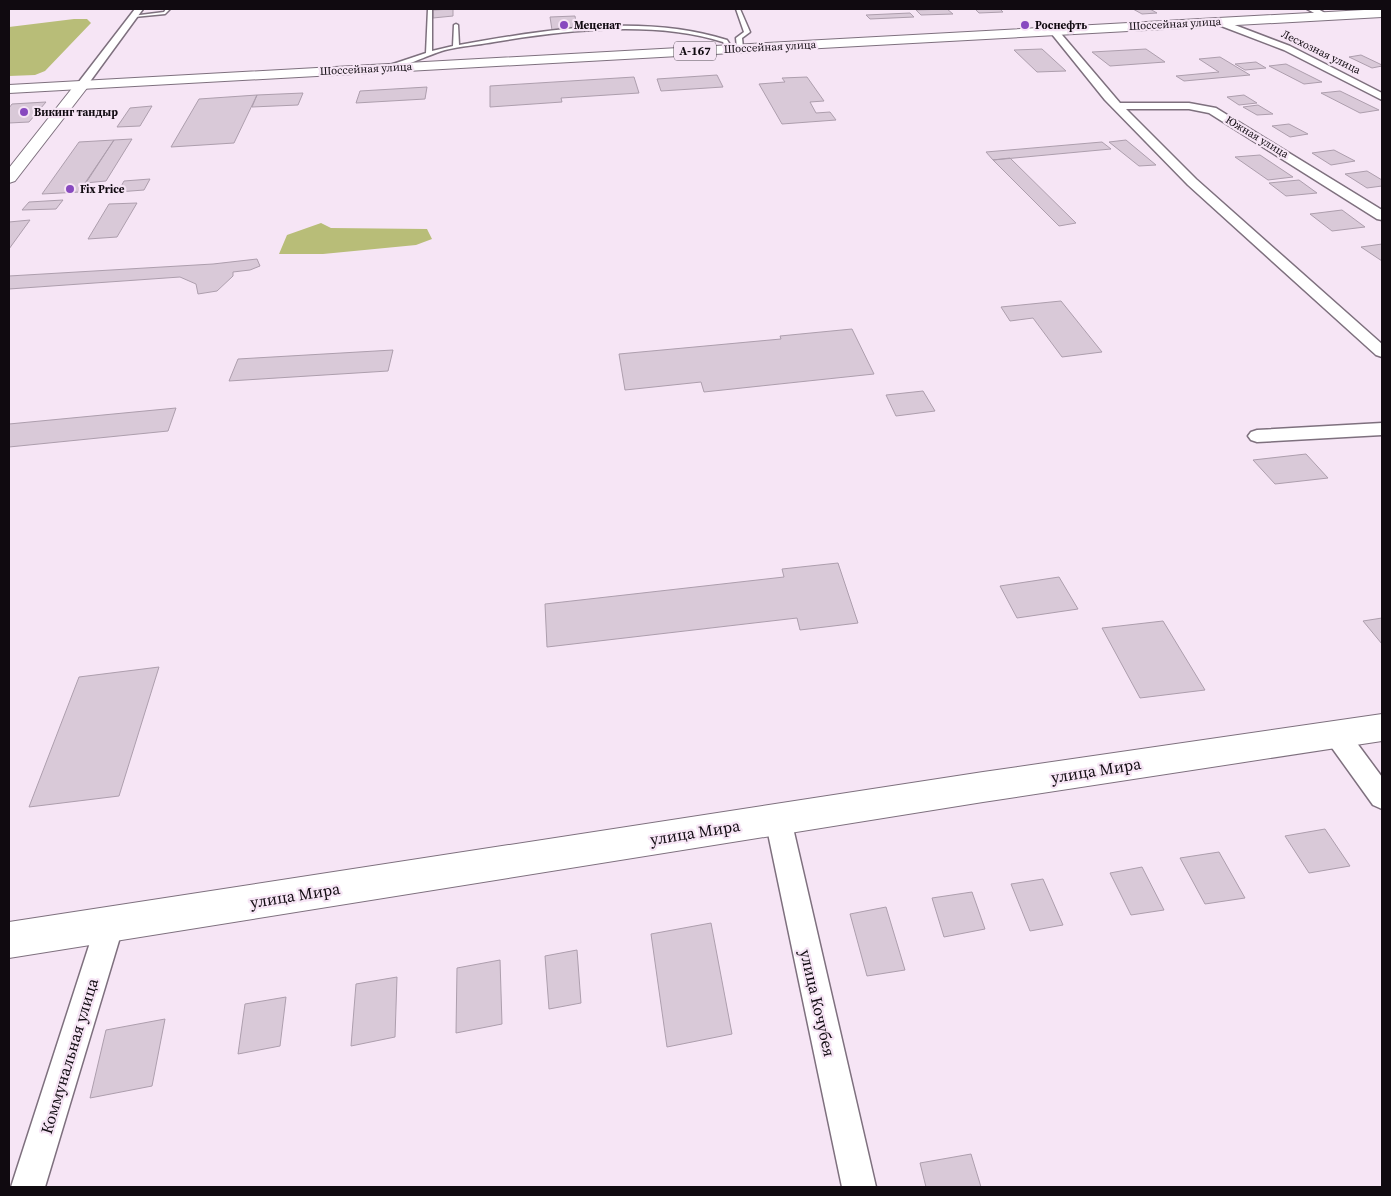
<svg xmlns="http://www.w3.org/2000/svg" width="1391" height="1196" viewBox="0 0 1391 1196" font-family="'Source Serif 4',serif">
<rect width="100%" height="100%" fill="#f6e5f5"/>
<path fill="#b8bd78" d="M74 19H87L91 23 45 71 35 75 9 76V27Z
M321 223 331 228 427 229 432 239 416 245 323 254H279L287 235Z"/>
<path fill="#d9c9d8" stroke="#ad9ead" d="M453 9V16L433 18V10Z
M947 9 953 14 921 15 916 10Z
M975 9H1000L1003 12 979 13Z
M1133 9H1150L1157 13 1142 14Z
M910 13 914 17 870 19 866 15Z
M575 16 577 29 552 30 550 17Z
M1042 49 1066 71 1037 72 1014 50Z
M1146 49 1165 62 1110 66 1092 52Z
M1361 55 1382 65V66L1372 68 1349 57Z
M1220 57 1250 75 1184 81 1176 76 1219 72 1199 59Z
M1256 62 1266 68 1245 70 1235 64Z
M1286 64 1322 82 1304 84 1269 66Z
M717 75 723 87 661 91 657 79Z
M634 77 639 93 561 98 562 102 490 107V86Z
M807 77 824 101 810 102 816 113 830 112 836 120 782 124 759 84 785 82 782 78Z
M427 87 425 99 356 103 360 91Z
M1340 91 1379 110 1360 113 1321 93Z
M303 93 298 105 252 107 257 95Z
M257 95 234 143 171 147 199 99Z
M1244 95 1257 103 1239 105 1227 97Z
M46 102 29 122 9 123V108L12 104Z
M1258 105 1273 114 1257 115 1243 107Z
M152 106 140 126 117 127 130 108Z
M1289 124 1308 134 1290 137 1272 126Z
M132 139 106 181 85 183 114 140Z
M114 140 80 192 42 194 79 142Z
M1126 140 1156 165 1139 166 1109 142Z
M1102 142 1111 149 993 160 986 152Z
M1334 150 1355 161 1331 165 1312 153Z
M1260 155 1293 177 1268 180 1235 157Z
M1010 158 1076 223 1059 226 993 160Z
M1367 171 1382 180V186L1367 188 1345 174Z
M150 179 144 190 118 192 124 181Z
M1299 180 1317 193 1286 196 1269 183Z
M63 200 56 209 22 210 29 202Z
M137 203 117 237 88 239 109 204Z
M1342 210 1365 227 1332 231 1310 214Z
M30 220 9 249V222Z
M1382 244V261L1361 247Z
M257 259 260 266 250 270 233 272V276L217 291 198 294 196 284 180 277 9 289V276L213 264Z
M1061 301 1102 352 1062 357 1033 318 1010 321 1001 307Z
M852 329 874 374 704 392 701 382 625 390 619 354 781 339 780 336Z
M393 350 388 371 229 381 238 359Z
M923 391 935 411 896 416 886 395Z
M176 408 168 431 9 447V424Z
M1306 454 1328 478 1275 484 1253 460Z
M838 563 858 623 800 630 797 618 547 647 545 604 784 577 782 569Z
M1059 577 1078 609 1017 618 1000 586Z
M1382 618V644L1363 621Z
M1163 621 1205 690 1140 698 1102 628Z
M159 667 119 796 29 807 79 677Z
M1325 829 1350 866 1309 873 1285 836Z
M1219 852 1245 898 1205 904 1180 858Z
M1142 867 1164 910 1131 915 1110 873Z
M1043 879 1063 925 1030 931 1011 884Z
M972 892 985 929 944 937 932 898Z
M886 907 905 970 867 976 850 914Z
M711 923 732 1034 667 1047 651 934Z
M577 950 581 1003 549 1009 545 956Z
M500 960 502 1024 456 1033 457 968Z
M397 977 395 1037 351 1046 356 984Z
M286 997 280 1046 238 1054 245 1004Z
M165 1019 152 1086 90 1098 106 1030Z
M971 1154 981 1187H926L920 1163Z"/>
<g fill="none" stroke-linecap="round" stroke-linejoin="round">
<defs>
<path id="lane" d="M166 9H170L165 14 134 17 132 16 164 12Z
M428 9H432V51L453 46 454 25 456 24 458 25 459 45C544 30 642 13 727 40L733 49 728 50 723 42C654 20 565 30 494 42 478 45 461 46 445 50 428 55 401 69 384 69V67L426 53Z
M736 9H740L750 32 742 38 743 48 740 50 737 48 736 38 744 32Z"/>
<path id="street" d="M135 9H143L86 87H78L77 85 78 83Z
M1307 9H1318L1330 16 1325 19Z
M1219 19 1290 46 1382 93V100L1284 50 1216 24 1214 22Z
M1054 28 1057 29 1120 103H1189L1216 108 1382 210V220L1377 219 1209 113 1189 109H1126L1196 179 1382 344V357L1376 355 1188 185 1105 100 1051 33V29Z
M1382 423V435L1257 442 1251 440 1248 436 1251 432 1257 430Z
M1336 723 1345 727 1382 777V809L1373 805 1327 741 1324 734 1327 727Z
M778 807 787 810 791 819 876 1187H842L765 819 769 810Z
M110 910 120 914 124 924 45 1187H11L96 924 100 914Z"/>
<path id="secondary" d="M82 81 89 85 87 88 15 181 9 183V168L77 82Z
M1382 714V741L983 802 9 958V922L983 772Z"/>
<path id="highway" d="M1382 9V17L9 93V85Z"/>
</defs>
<use href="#lane" stroke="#7e707e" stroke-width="3"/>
<use href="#street" stroke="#7e707e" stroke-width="3"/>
<use href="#secondary" stroke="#7e707e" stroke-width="2"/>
<use href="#highway" stroke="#7e707e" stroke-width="2"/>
<use href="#lane" fill="#fff" fill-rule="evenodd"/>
<use href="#street" fill="#fff" fill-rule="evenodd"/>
<use href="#secondary" fill="#fff" fill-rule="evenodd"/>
<use href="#highway" fill="#fff" fill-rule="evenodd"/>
</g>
<g fill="#8849bf" stroke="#f6e5f5" stroke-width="2">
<circle cx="564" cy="25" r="5"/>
<circle cx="1025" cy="25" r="5"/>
<circle cx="24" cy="112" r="5"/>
<circle cx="70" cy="189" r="5"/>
</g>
<g text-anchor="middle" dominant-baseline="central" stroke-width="4.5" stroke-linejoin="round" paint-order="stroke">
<g font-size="11" fill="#100a10" stroke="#f6e5f5">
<text transform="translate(1175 24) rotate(-3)">Шоссейная улица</text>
<text transform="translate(770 47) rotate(-3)">Шоссейная улица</text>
<text transform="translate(1321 52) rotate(26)">Лесхозная улица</text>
<text transform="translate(366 69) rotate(-3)">Шоссейная улица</text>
<text transform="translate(1257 137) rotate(31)">Южная улица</text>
</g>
<g font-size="11" font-weight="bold" fill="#100a10" stroke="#f6e5f5" text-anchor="start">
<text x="574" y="25">Меценат</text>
<text x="1035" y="25">Роснефть</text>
<text x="34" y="112">Викинг тандыр</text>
<text x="80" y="189">Fix Price</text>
</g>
<rect fill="#f6e5f5" stroke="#554c55" stroke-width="1" x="674" y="41.5" width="42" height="19" rx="4"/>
<g font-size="12" font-weight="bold" fill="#100a10">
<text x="695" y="51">А-167</text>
</g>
<g font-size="16" fill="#100a10" stroke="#f6e5f5">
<text transform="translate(1096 770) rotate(-9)">улица Мира</text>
<text transform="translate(695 832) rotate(-9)">улица Мира</text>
<text transform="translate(295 895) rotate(-9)">улица Мира</text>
<text transform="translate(818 1003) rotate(77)">улица Кочубея</text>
<text transform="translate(69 1056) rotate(-73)">Коммунальная улица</text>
</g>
</g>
<rect width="1391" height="1196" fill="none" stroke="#100a10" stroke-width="20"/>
</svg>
